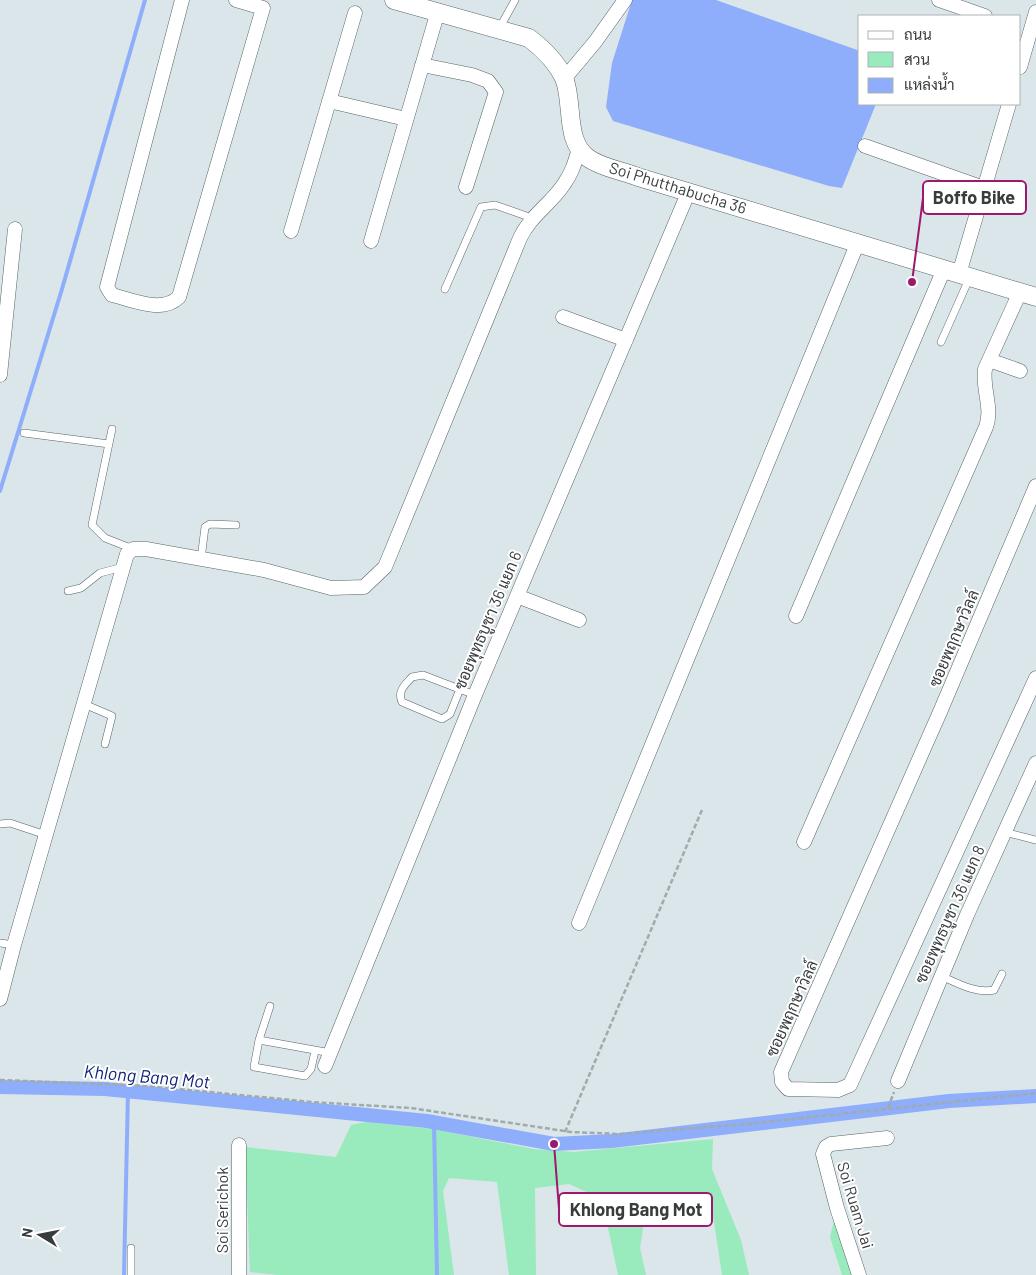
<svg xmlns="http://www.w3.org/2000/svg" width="1036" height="1275" viewBox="0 0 1036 1275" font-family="Barlow,Sarabun,sans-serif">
<rect width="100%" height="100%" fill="#dae6e9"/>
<path fill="#99eabd" d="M366 1122 432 1129 534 1149 573 1152 713 1139 712 1169 741 1240 749 1275H722L713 1215 696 1197 645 1215 640 1248 646 1275H618L602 1199 569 1184 535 1188 536 1275H509L497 1182 449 1178 443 1191 454 1275H278L250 1272 245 1147 336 1157 351 1125Z
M837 1208 856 1275H842L830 1237Z"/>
<path fill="#8eadfb" d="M632 0H716L860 51V104H876L842 188 829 186 613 121 606 107 612 63Z"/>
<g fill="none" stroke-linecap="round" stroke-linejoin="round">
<path stroke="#8eadfb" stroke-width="4" d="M0 491 62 289 145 0
M434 1122 437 1275
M124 1275 128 1091"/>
<path stroke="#8eadfb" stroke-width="14" d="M0 1087 105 1089 427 1121 554 1144 612 1141 949 1101 1036 1096"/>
<defs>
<path id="service" d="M499 29 515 0
M445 289 481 207 495 205 532 218
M941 342 969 279
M112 429 92 525 105 538 133 549
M24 433 109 444
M201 559 205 527 210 524 236 525
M68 591 81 588 100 573 123 567
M460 689 450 714 442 719 402 702C397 691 405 685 412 677L423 675 475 695
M84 704 112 716 105 744
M0 824 10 823 46 835
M1004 832 1036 840
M0 943 14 945
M941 976C957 983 976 994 994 990L1002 974
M270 1006 259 1040 331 1053
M259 1040 254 1067 305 1076 311 1069 315 1051
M131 1248V1275"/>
<path id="minor" d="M182 0 107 287 112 295C133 300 162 314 179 297L263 8 236 0
M939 0 985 16
M422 65 472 75 488 81 496 92 466 187
M1020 67 1036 12
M564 79 595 42 625 0
M329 101 406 119
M865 146 984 188
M291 231 355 13
M371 241 438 11
M959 274 1009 104
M563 317 626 340
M989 360 1020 371
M0 375 15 229
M1036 486 940 712 781 1072 782 1082 788 1089 838 1090 850 1085 1036 678
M517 596 579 620
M796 616 944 269
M804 842 986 427C993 408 982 389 985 369L1020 292
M579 923 858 242
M0 999 14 945 127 554 133 549H146L264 570 331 588 364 587 385 567 520 238C530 216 551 204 564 184 572 173 575 162 579 149
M325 1066 475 695 689 191
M898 1081 967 915 1036 763
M239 1145V1275
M859 1275 837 1208 823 1154 826 1147 831 1144 887 1138"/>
<path id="tertiary" d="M394 0 529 38C542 48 557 63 564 78 574 102 564 141 588 158 602 168 623 171 638 177L1036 297"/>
</defs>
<use href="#service" stroke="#5a6467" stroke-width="8"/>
<use href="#minor" stroke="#5a6467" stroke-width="15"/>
<use href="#tertiary" stroke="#5a6467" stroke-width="19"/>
<path stroke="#a1aaac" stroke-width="2.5" stroke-dasharray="5 2.5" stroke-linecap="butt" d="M0 1080 150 1086 311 1102 411 1108 571 1132 620 1134 747 1124 1036 1093
M888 1108 894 1092
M565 1132 702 810"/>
<use href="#service" stroke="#fff" stroke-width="7"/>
<use href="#minor" stroke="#fff" stroke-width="14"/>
<use href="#tertiary" stroke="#fff" stroke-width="18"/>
</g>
<g text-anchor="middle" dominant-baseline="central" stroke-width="4" stroke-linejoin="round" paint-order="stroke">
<g font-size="16" fill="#383c3d" stroke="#fff">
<text transform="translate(678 187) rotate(17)">Soi Phutthabucha 36</text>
<text transform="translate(487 620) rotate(-67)">ซอยพุทธบูชา 36 แยก 6</text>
<text transform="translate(953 638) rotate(-67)">ซอยพฤกษาวิลล์</text>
<text transform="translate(949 914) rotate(-66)">ซอยพุทธบูชา 36 แยก 8</text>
<text transform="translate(791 1008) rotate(-66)">ซอยพฤกษาวิลล์</text>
<text transform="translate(856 1205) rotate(73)">Soi Ruam Jai</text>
<text transform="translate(221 1210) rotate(-90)">Soi Serichok</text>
</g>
<g font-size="18" font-style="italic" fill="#0f2278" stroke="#fff">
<text transform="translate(147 1076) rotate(5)">Khlong Bang Mot</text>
</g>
</g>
<path fill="none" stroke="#9c1a6d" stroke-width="2" d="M912 282L923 198M554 1144L559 1209"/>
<g fill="#9c1a6d" stroke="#fff" stroke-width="2">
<circle cx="912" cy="282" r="5"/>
<circle cx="554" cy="1144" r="5"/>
</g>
<g fill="#fff" stroke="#9c1a6d" stroke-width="2">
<rect x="923" y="181" width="103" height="33" rx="5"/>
<rect x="559" y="1193" width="153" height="33" rx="5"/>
</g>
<g font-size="18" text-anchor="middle" font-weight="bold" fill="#383c3d">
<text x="974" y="204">Boffo Bike</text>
<text x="636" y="1216">Khlong Bang Mot</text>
</g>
<rect x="858" y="15" width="162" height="90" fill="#ffffff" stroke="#afb1b1"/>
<rect x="868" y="31" width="25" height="8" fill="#ffffff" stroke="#afb1b1"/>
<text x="904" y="40" font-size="15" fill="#383c3d">ถนน</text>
<rect x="868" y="52" width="25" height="15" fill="#99eabd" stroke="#afb1b1"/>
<text x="904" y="65" font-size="15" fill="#383c3d">สวน</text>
<rect x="868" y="78" width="25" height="15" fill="#8eadfb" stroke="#afb1b1"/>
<text x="904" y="90" font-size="15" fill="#383c3d">แหล่งน้ำ</text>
<g transform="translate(40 1235) rotate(280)" stroke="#ffffff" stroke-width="4" paint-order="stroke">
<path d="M0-4L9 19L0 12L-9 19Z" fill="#383c3d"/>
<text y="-8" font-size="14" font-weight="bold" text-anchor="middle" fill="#383c3d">N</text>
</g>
</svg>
